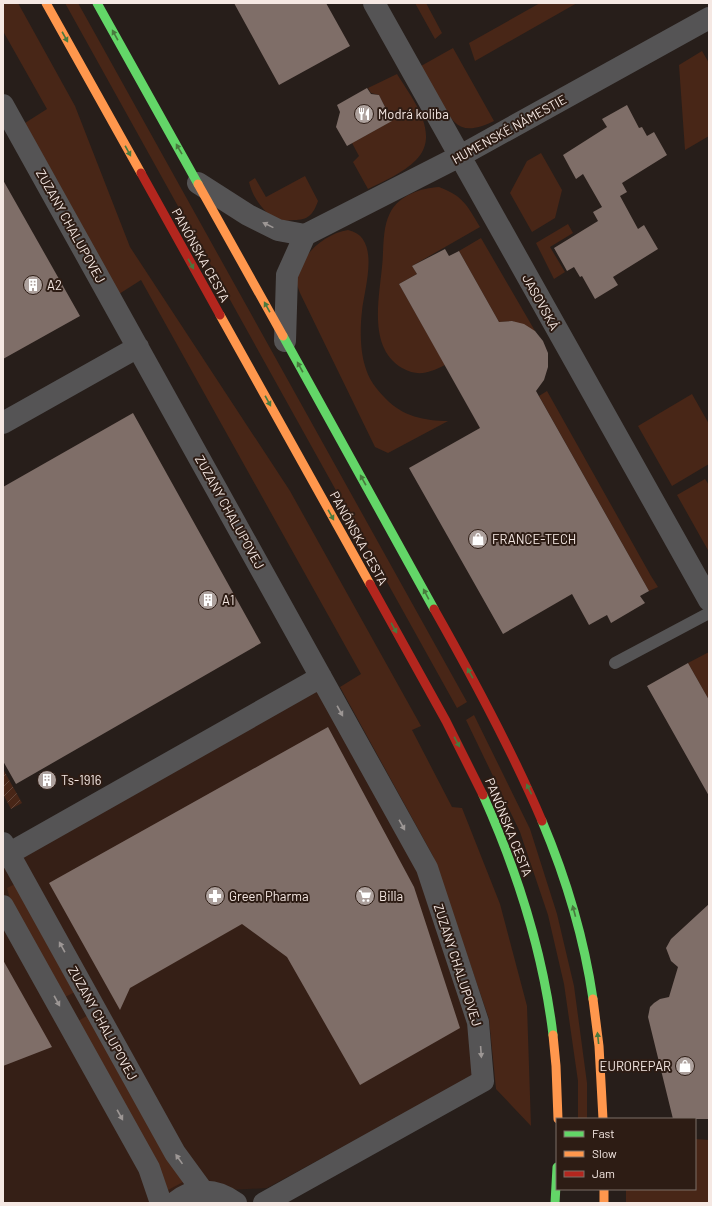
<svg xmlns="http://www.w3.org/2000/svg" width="712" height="1206" viewBox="0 0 712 1206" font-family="Barlow,sans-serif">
<defs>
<pattern id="garden-furrows" width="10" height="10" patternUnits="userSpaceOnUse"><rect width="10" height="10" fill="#482617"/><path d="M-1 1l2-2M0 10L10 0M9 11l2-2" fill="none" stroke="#634639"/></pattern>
</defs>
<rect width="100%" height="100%" fill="#271e1a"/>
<path fill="#351f16" d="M323 685 421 870 488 1068 267 1188 177 1193 171 1203H3V868Z"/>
<path fill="#482617" d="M3 3H18L75 106 130 247 290 491 421 726 412 730 452 807 462 808 500 904 527 1006 531 1126 496 1089 489 1019 433 856 340 687 361 674 141 280 119 294 25 123 47 109 3 31Z
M65 3H78L467 702 457 708Z
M415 3H426L442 33 435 39Z
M540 3H577L475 61 469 43Z
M453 48 494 121C465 135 455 129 441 102 434 90 428 78 421 66Z
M702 51 709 63V136L685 150 679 65Z
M397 74C411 97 442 134 416 160 403 173 384 181 368 189L353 162 359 156 352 143 388 123 390 116 379 95 371 93 368 88Z
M541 153 562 190 555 218 532 232 510 193 527 161Z
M305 176 318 201C313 215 308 220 294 220 289 220 282 222 278 220 264 214 252 196 249 182L255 178 266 197Z
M439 187C463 196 467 205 480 227L412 266 417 274 399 284 445 365C429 373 418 377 402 368 368 348 379 299 382 267 384 250 382 228 390 213 399 195 421 188 439 187Z
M568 224 573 233 550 247 565 272 554 279 536 243Z
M348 230C382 237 364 289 362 311 360 328 360 350 365 366 369 380 376 389 386 399 402 416 425 421 448 421L388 453 375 447 300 293C298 288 295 281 297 275 302 254 326 233 348 230Z
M481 238 535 331 512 321 499 322 459 251Z
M547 391 651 576 658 587 649 591 539 396Z
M692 394 709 424V464L672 486 638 426Z
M705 479 709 485V552L677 495Z
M709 652V700L688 663Z
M474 715 530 829 557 914 574 986 587 1083V1119H578V1081L564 984 548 915 520 832 466 720Z
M17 883 77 991 65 997 10 899 7 888Z
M90 1014 185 1181 168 1190 78 1021Z
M695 1139 709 1140V1203H626V1189H695Z"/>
<path fill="url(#garden-furrows)" d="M3 769 22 803 11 809 3 794Z"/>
<path fill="#7f6e68" d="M234 3H326L350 46 279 85Z
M367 88 371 94 379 95 392 121 347 146 336 127 340 112 337 105Z
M627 105 639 128 642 127 647 136 654 132 667 155 622 183 627 192 620 196 638 229 644 225 658 249 613 277 618 285 595 299 582 276 580 277 574 267 567 271 554 248 598 221 593 212 602 207 583 174 576 179 563 155 607 127 602 119Z
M3 180 80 316 3 359Z
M445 249 449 256 459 251 499 322 512 321 524 324 535 331 543 341 548 353V367L544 380 536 391 649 591 640 596 645 603 611 623 607 615 589 625 572 594 503 634 409 468 480 428 399 284 417 274 412 266Z
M133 413 261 643 16 784 3 761V487Z
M688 663 709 700V796L647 686Z
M328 727 414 887 460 1028 360 1085 287 957 242 924 130 988 120 1010 49 883Z
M709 904V1119H673L648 1017 650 1007 654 1003 660 999 669 997 678 967 671 961 666 948 671 939Z
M3 960 52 1047 3 1066Z"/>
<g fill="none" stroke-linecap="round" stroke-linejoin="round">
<path stroke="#555455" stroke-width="12" d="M615 663 709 613"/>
<path stroke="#555455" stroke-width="22" d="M374 3 709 600
M3 105 427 868 478 1022 483 1081 264 1203
M198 183 248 215 278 230 305 235
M305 235 460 156 709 18
M285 341 287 275 305 235
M3 423 138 347
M3 843 175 1153 202 1190
M3 857 321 677
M3 906 149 1168 161 1203
M174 1203C194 1187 216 1188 236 1203"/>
<path stroke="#63d668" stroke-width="9" d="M97 3 198 184
M283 336 434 609
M483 795C517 871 543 952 553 1035
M542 821C566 878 584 938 593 999
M555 1203 557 1167"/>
<path stroke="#ff974d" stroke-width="9" d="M46 3 141 173
M198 184 283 336
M220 315 370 584
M593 999 599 1046 603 1119
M553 1035 556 1066 558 1119
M604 1189V1203"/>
<path stroke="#b3261e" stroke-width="9" d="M141 173 220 315
M370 584 446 721 483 795
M434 609C473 678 511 748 542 821"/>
</g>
<defs><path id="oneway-solid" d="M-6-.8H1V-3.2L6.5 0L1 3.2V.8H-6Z"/></defs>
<g fill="#48793e">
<use href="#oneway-solid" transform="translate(115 35) rotate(-119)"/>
<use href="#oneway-solid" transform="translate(65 37) rotate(61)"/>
<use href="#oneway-solid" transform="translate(179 149) rotate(-120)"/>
<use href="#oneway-solid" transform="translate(128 151) rotate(61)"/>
<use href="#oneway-solid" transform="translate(191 264) rotate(61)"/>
<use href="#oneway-solid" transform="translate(267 307) rotate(-119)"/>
<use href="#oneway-solid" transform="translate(300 367) rotate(-119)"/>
<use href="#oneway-solid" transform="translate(268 401) rotate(61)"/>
<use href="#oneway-solid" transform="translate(363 480) rotate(-119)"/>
<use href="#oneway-solid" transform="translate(331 515) rotate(61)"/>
<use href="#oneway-solid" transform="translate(426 594) rotate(-118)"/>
<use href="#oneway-solid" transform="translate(394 628) rotate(61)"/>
<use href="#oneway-solid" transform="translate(470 673) rotate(-119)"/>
<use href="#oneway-solid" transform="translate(457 742) rotate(61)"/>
<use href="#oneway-solid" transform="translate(529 789) rotate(-116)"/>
<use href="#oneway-solid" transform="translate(574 911) rotate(-105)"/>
<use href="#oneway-solid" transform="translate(598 1038) rotate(-96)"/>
</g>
<g fill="#9d9795">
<use href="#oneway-solid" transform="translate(268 225) rotate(-154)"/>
<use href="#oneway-solid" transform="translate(340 711) rotate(61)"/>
<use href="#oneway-solid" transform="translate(402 825) rotate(61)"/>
<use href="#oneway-solid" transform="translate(62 947) rotate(-119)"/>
<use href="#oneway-solid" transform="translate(57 1001) rotate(61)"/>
<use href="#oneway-solid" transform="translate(481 1052) rotate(86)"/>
<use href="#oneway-solid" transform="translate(120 1115) rotate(61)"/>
<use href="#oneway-solid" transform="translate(179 1159) rotate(-125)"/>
</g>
<defs>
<symbol id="restaurant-disc" viewBox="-11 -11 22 22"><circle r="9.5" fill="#ada19d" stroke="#2d1c14"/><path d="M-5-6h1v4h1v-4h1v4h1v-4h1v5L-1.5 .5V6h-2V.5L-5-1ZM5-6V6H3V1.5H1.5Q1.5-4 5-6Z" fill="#fff"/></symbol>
<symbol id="building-disc" viewBox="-11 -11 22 22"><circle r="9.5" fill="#ada19d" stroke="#2d1c14"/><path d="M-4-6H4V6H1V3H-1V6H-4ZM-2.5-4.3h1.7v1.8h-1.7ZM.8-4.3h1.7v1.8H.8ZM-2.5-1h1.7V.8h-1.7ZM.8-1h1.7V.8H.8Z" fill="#fff"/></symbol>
<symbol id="shop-disc" viewBox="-11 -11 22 22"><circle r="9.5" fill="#ada19d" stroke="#2d1c14"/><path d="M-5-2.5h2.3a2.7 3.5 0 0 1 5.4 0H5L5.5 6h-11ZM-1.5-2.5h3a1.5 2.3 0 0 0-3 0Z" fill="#fff"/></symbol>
<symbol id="pharmacy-disc" viewBox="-11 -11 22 22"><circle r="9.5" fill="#ada19d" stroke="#2d1c14"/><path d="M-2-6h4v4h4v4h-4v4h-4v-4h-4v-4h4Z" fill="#fff"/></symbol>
<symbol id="supermarket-disc" viewBox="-11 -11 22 22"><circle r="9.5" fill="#ada19d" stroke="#2d1c14"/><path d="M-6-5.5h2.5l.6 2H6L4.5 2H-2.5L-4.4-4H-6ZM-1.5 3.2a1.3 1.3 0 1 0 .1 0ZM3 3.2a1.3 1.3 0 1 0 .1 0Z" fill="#fff"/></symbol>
</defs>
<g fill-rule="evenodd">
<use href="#restaurant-disc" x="353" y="103" width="22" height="22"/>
<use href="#building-disc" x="22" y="274" width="22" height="22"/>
<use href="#shop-disc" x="467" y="528" width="22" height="22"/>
<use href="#building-disc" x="197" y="589" width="22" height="22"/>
<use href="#building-disc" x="36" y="769" width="22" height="22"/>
<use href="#pharmacy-disc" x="204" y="885" width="22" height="22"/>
<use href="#supermarket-disc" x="354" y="885" width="22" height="22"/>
<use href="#shop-disc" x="674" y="1055" width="22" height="22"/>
</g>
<g text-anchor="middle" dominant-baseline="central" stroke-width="4" stroke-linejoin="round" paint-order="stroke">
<g font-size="13" fill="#f5e8e3" stroke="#2d1c14" text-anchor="start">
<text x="378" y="114">Modrá koliba</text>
<text x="47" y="285">A2</text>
<text x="492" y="539">FRANCE-TECH</text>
<text x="222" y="600">A1</text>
<text x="61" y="780">Ts-1916</text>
<text x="229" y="896">Green Pharma</text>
<text x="379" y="896">Billa</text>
<text x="671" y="1066" text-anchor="end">EUROREPAR</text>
</g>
<g font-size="13" fill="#f5e8e3" stroke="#2d1c14">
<text transform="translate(509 129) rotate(-29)">HUMENSKÉ NÁMESTIE</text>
<text transform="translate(71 226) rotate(61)">ZUZANY CHALUPOVEJ</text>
<text transform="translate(201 255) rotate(61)">PANÓNSKA CESTA</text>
<text transform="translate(541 302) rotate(61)">JASOVSKÁ</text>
<text transform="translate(230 512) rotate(61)">ZUZANY CHALUPOVEJ</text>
<text transform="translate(359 538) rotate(61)">PANÓNSKA CESTA</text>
<text transform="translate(509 827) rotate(68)">PANÓNSKA CESTA</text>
<text transform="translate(458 965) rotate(72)">ZUZANY CHALUPOVEJ</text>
<text transform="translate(103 1023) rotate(61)">ZUZANY CHALUPOVEJ</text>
</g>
</g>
<rect width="712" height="1206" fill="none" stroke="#f5e8e3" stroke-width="8"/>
<rect x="556" y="1118" width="140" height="72" fill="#2d1c14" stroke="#7d6e67"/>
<rect x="564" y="1131" width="20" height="6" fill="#63d668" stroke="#7d6e67"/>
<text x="592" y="1138" font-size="12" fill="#f5e8e3">Fast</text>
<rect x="564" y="1151" width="20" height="6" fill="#ff974d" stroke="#7d6e67"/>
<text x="592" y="1158" font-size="12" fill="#f5e8e3">Slow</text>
<rect x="564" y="1171" width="20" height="6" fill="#b3261e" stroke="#7d6e67"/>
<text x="592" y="1178" font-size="12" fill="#f5e8e3">Jam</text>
</svg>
